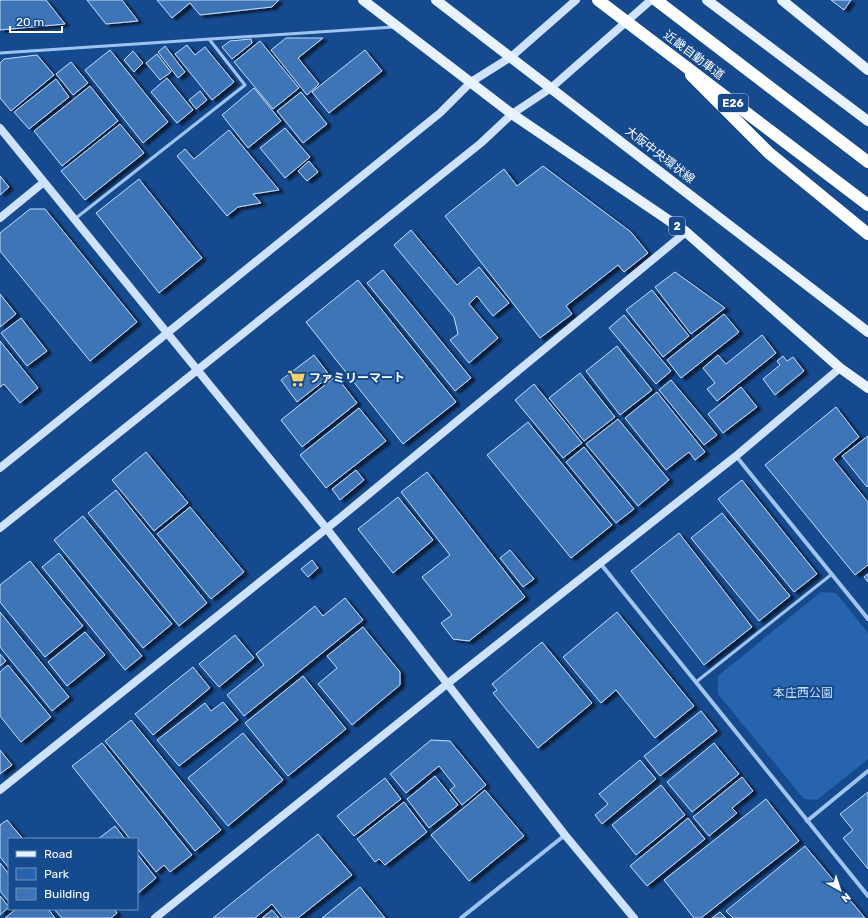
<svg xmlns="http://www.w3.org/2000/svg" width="868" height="918" viewBox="0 0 868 918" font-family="Rubik,'Noto Sans JP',sans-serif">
<defs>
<filter id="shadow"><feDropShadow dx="4.5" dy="2.5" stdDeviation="1" flood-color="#0009"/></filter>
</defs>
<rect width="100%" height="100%" fill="#154a8e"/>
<path fill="#2764ad" d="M821 592 836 593 868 633V759L817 800 804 799 718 694V676Z"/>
<path fill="#3d74b7" stroke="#c7dffb" filter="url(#shadow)" d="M0 0H46L65 24 0 30Z
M87 0H122L138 21 106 24Z
M157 0H279L272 7 200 15 190 3 172 18Z
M831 0H851L844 10Z
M286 38H323L298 58 319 84 307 95 271 50Z
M251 39 252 43 232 59 222 47 230 41Z
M260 41 299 88 273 109 234 62Z
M187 45 195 55 205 47 234 82 212 100 175 54Z
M165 46 185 72 178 78 158 52Z
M110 50 168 122 143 143 85 70Z
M365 50 382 71 329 113 312 92Z
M133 51 143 63 134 72 124 60Z
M157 54 171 72 160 80 146 63Z
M37 55 54 75 11 111 0 98V63L4 59Z
M71 62 88 83 73 95 56 74Z
M167 78 193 110 177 123 151 92Z
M56 79 69 97 29 129 14 112Z
M90 86 118 121 62 166 34 131Z
M254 88 281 121 248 148 222 115Z
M200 91 207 100 196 109 189 100Z
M301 92 327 124 303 143 277 111Z
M120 124 144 153 85 200 61 171Z
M285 128 310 157 285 178 260 148Z
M229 130 279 190 253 194 261 203 238 207 227 216 177 156 185 149 194 159Z
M309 161 318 172 307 181 298 171Z
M543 166 631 232 648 253 624 272 618 265 566 306 572 314 540 338 445 216 504 169 517 186Z
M0 176 9 187 0 195Z
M139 179 202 258 159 293 96 213Z
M30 209H45L137 322 90 361 0 251V233Z
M411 230 457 285 479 267 509 303 493 316 477 296 469 304 498 338 469 363 450 340 458 334 454 317 394 245Z
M383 270 471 378 455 391 367 283Z
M675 272 725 308 691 334 655 287Z
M358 280 456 402 403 444 306 322Z
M652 290 689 336 663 357 626 310Z
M0 294 16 314 0 327Z
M724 314 739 332 681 378 667 360Z
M624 315 671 371 656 384 609 328Z
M21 318 47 351 27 366 1 333Z
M762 335 776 353 717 401 707 389 715 383 703 368 718 355 726 364Z
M0 341 38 388 20 403 4 384 0 387Z
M617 346 652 390 620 415 586 371Z
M314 355 330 376 297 402 281 380Z
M783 356 787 361 793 357 804 371 775 395 763 379 780 365 777 361Z
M580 373 615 417 584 441 549 398Z
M336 376 357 403 302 447 281 420Z
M671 380 717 435 704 445 659 390Z
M534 384 582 443 563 458 515 400Z
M741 387 757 407 723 433 708 414Z
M657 392 705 452 695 460 689 452 666 470 625 418Z
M836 407 859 437 833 459 868 502V565L855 575 765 465Z
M359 408 386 441 326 488 300 455Z
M618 419 669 480 638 506 586 444Z
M528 422 612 525 571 558 487 455Z
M868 436V486L867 487 842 456Z
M584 447 634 509 616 523 566 462Z
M146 452 188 503 154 531 112 480Z
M356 470 364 480 340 500 332 489Z
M427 472 525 597 469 641 453 639 441 623 452 615 422 577 450 555 401 492Z
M742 480 817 574 794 592 718 499Z
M116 490 207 603 179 626 88 513Z
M398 497 433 540 393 573 358 529Z
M190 507 244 572 211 599 157 534Z
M722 513 790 596 759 621 691 538Z
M83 516 172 624 143 648 54 540Z
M679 533 752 627 704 665 631 571Z
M510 550 534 579 523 587 500 558Z
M59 553 142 656 125 670 42 567Z
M312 560 318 568 308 577 301 569Z
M30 561 83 626 45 657 0 602V585Z
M868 574V582L864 577Z
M345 598 363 620 244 716 227 695 264 665 256 654 315 606 323 616Z
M0 612 69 697 52 711 0 647Z
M617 612 694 706 655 738 616 690 601 703 563 657Z
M363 627 400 672V685L352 725 318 684 337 668 327 656Z
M85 632 105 655 67 686 48 662Z
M235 635 254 658 219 687 199 664Z
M542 642 592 703 538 748 493 693 497 690 492 684Z
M0 654 6 661 0 666Z
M8 665 51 717 21 742 0 716V672Z
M193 667 210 688 153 735 135 714Z
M303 676 346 729 288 776 245 723Z
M223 702 238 720 179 766 157 740 205 703 211 711Z
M701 711 717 731 660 776 644 756Z
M131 720 221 830 195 851 105 741Z
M243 733 283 780 228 826 188 778Z
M431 740 450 741 486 785 462 805 450 790 455 786 439 766 406 793 390 774Z
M102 743 192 855 170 872 164 865 156 872 137 848V839H130L72 766Z
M714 743 739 774 692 812 667 782Z
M0 750 12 765 0 774Z
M640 760 656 779 602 824 595 815 608 804 599 794Z
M435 776 458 805 429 828 407 799Z
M742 777 753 791 732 808 737 813 709 836 693 817Z
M385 778 401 799 354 836 337 816Z
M661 785 685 815 636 855 612 825Z
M485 790 524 836 469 881 431 835Z
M868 792V869L843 838 853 830 840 814Z
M766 799 799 841 701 918H694L664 880Z
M404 802 427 832 385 865 379 859 375 862 357 839Z
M688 818 705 839 647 886 630 866Z
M7 820 23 839H9V868L0 857V825Z
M115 826 125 839H98Z
M318 834 352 875 298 918H283L272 904 255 918H213Z
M805 846 865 918H733L726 911Z
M137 854 156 878 137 894Z
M0 863 9 874V902L0 891Z
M360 887 385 918H322Z
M0 896 9 907 0 915Z
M16 909H48L55 918H5Z
M54 909H114L117 913 111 918H62Z
M272 910 279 918H262Z
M720 912 726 918H712Z"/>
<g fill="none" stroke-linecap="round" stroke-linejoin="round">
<path stroke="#a0c4f0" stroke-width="3" d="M0 53 394 27
M76 218 245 85 209 39
M696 682 832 574"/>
<path stroke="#a0c4f0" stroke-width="4" d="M736 456 868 619
M600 563 868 896
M807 821 868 771
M461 918 565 835"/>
<path stroke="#cee2fb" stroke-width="8" d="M0 128 327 529 565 835 634 918
M0 218 44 182
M0 468 440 113 471 82 511 57 576 0
M0 528 481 143 512 114 551 88 651 0
M0 790 341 517 686 232
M155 918 447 684 736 456 840 368"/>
<path stroke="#e9f2ff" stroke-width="10" d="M363 0 512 114 686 232 840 368 868 388
M436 0 868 332
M707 0 868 121
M782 0 868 70"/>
<path stroke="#fff" stroke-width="12" d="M656 0 868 162
M691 75 769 153 868 234"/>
<path stroke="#fff" stroke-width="12" d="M598 0 868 205"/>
</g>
<defs>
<symbol id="supermarket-bare" viewBox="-9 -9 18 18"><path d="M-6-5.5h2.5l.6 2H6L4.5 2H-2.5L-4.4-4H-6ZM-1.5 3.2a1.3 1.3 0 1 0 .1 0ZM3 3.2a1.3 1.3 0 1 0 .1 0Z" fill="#ffd15f" stroke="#154a8e" stroke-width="2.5" paint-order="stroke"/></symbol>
</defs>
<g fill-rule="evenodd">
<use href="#supermarket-bare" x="284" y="366" width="25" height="25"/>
</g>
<g text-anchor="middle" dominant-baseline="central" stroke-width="4" stroke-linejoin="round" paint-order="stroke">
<g fill="#154a8e" stroke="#b9c9dd" stroke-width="1">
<rect x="718" y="94" width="30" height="18" rx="3"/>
<rect x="669" y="217" width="16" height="18" rx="3"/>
</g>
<g font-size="11" font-weight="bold" fill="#fff">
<text x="733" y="103">E26</text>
<text x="677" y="226">2</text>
</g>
<g font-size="12" fill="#fff" stroke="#154a8e">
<text transform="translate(694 55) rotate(37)">近畿自動車道</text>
<text transform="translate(660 155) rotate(38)">大阪中央環状線</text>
</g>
<g font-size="12" font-weight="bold" fill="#fff" stroke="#154a8e" text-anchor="start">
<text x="309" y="378">ファミリーマート</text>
</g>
<g font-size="12" fill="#c7dffb" stroke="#154a8e">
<text x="803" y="693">本庄西公園</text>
</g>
</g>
<rect x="8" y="838" width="130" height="72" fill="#154a8e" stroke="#7392bb"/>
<rect x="16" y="851" width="20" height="6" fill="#e9f2ff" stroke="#7392bb"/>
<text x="44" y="858" font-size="12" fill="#ffffff">Road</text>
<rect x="16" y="868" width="20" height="12" fill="#2764ad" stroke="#7392bb"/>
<text x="44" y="878" font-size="12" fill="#ffffff">Park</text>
<rect x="16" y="888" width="20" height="12" fill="#3d74b7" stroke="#7392bb"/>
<text x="44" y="898" font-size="12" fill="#ffffff">Building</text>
<g transform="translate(840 890) rotate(141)" stroke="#154a8e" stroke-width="3" paint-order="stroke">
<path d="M0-3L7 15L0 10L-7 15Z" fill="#ffffff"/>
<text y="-6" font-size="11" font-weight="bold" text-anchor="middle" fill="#ffffff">N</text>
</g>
<path d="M10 26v6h52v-6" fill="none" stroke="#ffffff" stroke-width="2"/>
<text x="16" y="26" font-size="12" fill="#ffffff" stroke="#154a8e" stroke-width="3" paint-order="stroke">20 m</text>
</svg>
